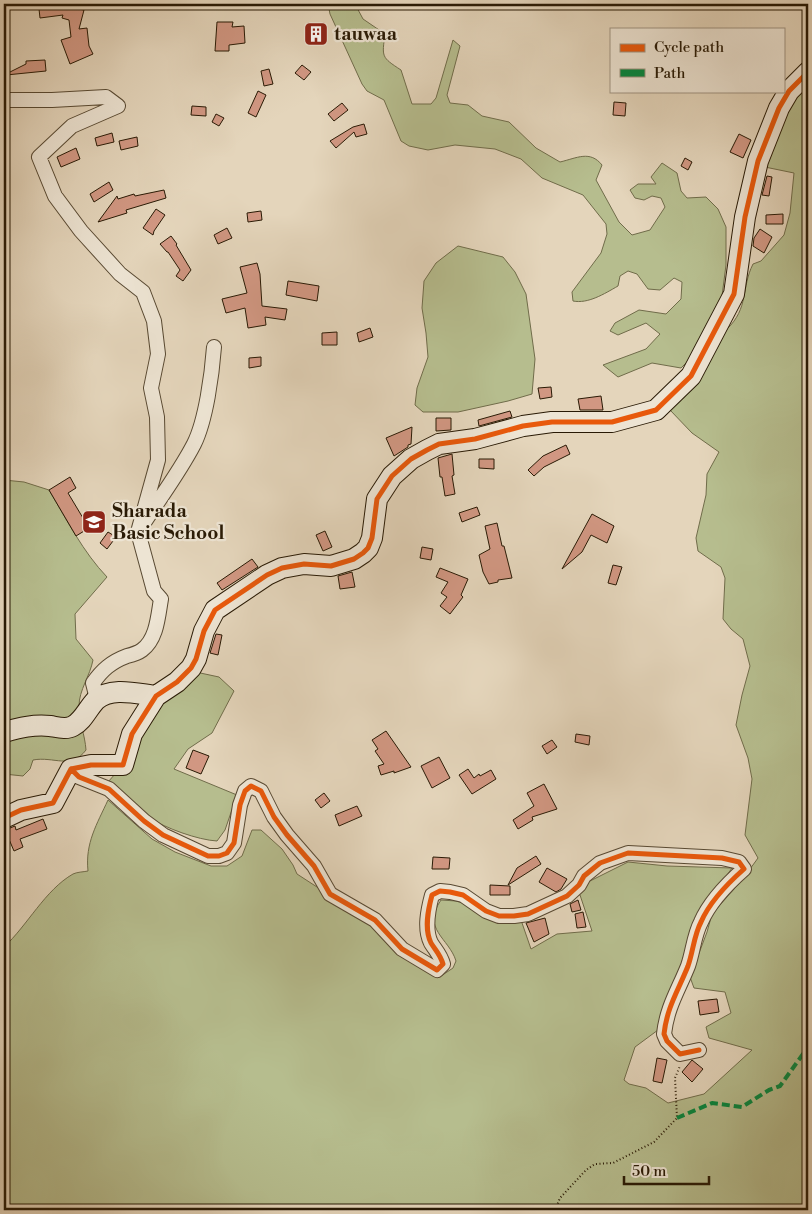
<svg xmlns="http://www.w3.org/2000/svg" width="812" height="1214" viewBox="0 0 812 1214" font-family="'Libre Bodoni',serif">
<rect width="100%" height="100%" fill="#e4d5bb"/>
<filter id="stains"><feTurbulence type="fractalNoise" baseFrequency=".004" numOctaves="4"/><feColorMatrix values="0 0 0 0 .2 0 0 0 0 .09 0 0 0 0 .02 0 0 0 .5 -.17"/></filter>
<radialGradient id="worn" r=".72"><stop offset=".6" stop-color="#630" stop-opacity="0"/><stop offset="1" stop-color="#630" stop-opacity=".3"/></radialGradient>
<path fill="#b6bd8e" stroke="#706c4a" d="M328 4H355L363 19 385 34C382 57 381 57 401 70L412 104H431L436 98 453 40 460 46 447 95 450 103 468 105 482 116 509 122 536 148 560 162C577 158 590 150 602 165L596 180 619 222 632 235 650 230 665 207 661 198 652 196 644 200 635 198 630 190 638 184H656L651 177 662 163 677 173 681 191 687 198 706 197 718 209 726 227V265L722 296 709 326 688 361 681 368 652 363 618 377 603 365 646 349 660 334 646 323 618 335 610 331 615 323 639 310 666 314 681 299 682 282 674 278 660 290 648 289 637 274 628 271 620 276 618 286C604 294 588 304 573 301L572 292 601 253 607 234 606 224 583 195 542 178 521 159 495 149 455 145 428 150 409 146 401 141 384 100 367 91 362 84 330 14Z
M808 78V1210H4V947C27 926 45 890 73 874 77 872 83 872 88 871 85 843 97 824 108 800L152 839 175 852 211 866H227L242 856 252 830H261L282 849 293 865 297 874 317 887 328 897 360 916 415 965 441 976 453 968 456 961C449 938 421 929 441 900L456 901 521 920 531 949 557 934 592 931 580 895 576 893 590 881 628 862 667 866 732 868 697 918 658 1030 635 1047 624 1080 629 1084 646 1088 668 1103 704 1094 752 1050 709 1038 706 1027 731 1013 725 992 694 988 690 977 707 932 712 914 742 880 758 858 745 835 752 779 748 758 736 725 742 695 750 666 743 639 731 629 723 619 725 578 721 567 698 551 696 538 706 495 707 474 719 452 692 433 670 410 690 389 727 329C749 308 741 288 753 264L761 261 784 235 790 213 794 173 760 166 792 94Z
M458 246 503 257 515 272 526 294 535 359 532 394 508 401 458 412H423L415 405 417 388 428 357 426 333 422 308 424 281 436 263Z
M4 480 24 482 49 490C67 520 83 552 107 577L75 614 76 639 93 660C90 676 79 690 79 706 79 722 85 735 86 750 71 770 54 756 33 760L30 769 23 776 4 774Z
M191 671 219 677 234 691 212 733 188 749 174 769 237 795 225 830 217 841C198 840 165 828 150 818 135 809 121 793 108 782L123 765 156 705Z"/>
<path fill="#d19782" stroke="#291a05" d="M62 6 84 10 79 29 87 28 89 46 93 54 70 64 61 40 71 37 69 20 62 18 63 15 40 18 39 9Z
M217 22H233L232 27 244 26 245 43 229 45V51H215Z
M315 28 318 29 321 33V37L316 40 307 36Z
M45 60 46 71 6 75V74L26 64V61Z
M302 65 311 72 304 80 295 73Z
M269 69 273 84 264 86 261 71Z
M258 91 266 95 256 117 248 113Z
M614 102 626 103 625 116 613 115Z
M342 103 348 110 334 121 328 114Z
M192 106 206 107V116L191 115Z
M216 114 224 118 219 126 212 122Z
M364 124 367 134 356 137 354 132 336 148 330 141 353 127Z
M112 133 114 142 97 146 95 138Z
M739 134 751 140 743 158 730 152Z
M137 137 138 146 121 150 119 141Z
M76 148 80 159 61 167 57 157Z
M685 158 692 162 688 170 681 166Z
M767 176 772 177 769 196 762 195Z
M109 182 113 190 94 202 90 194Z
M164 190 166 198 126 210 127 213 98 222 117 196 118 199 134 194 135 196Z
M156 209 165 215 154 231 153 235 143 228Z
M261 211 262 220 248 222 247 213Z
M783 214V224H766V215Z
M227 228 232 238 218 244 214 235Z
M760 229 772 237 764 253 753 246 754 238Z
M171 236 177 244 176 245 191 270 183 281 176 276 180 270 168 252H167L160 244Z
M257 263 260 274 262 306 287 309 285 320 265 317 266 325 248 328 245 308 226 313 222 299 247 293 240 267Z
M288 281 319 286 317 301 286 295Z
M370 328 373 337 359 342 357 333Z
M337 332V345H322V333Z
M261 357V366L249 368V358Z
M551 387 552 397 540 399 538 388Z
M601 396 603 410H580L578 399Z
M510 411 512 417 479 426 478 420Z
M436 418H451V430L436 431Z
M412 427 411 444 408 445V447L394 456 386 438Z
M566 445 570 454 544 467 534 476 528 470 543 456Z
M452 454 454 475 452 476 455 494 445 496 442 477H440L438 458Z
M479 459H494V469L479 468Z
M70 477 76 488 68 493 89 528 76 536 49 490Z
M477 507 480 515 462 522 459 513Z
M592 514 614 526 607 543 591 535 582 552 562 569Z
M497 523 502 546H504L512 578 498 580V582L489 584 483 572 479 555 490 549 485 526Z
M325 531 332 547 323 551 316 535Z
M108 532 116 537 107 549 100 543Z
M422 547 433 549 431 560 420 558Z
M252 559 258 567 222 590 217 583Z
M613 565 622 567 616 585 608 583Z
M440 568 468 579 461 595 463 597 450 614 440 606 447 597 441 593 448 582 436 577Z
M352 572 355 587 340 589 338 576Z
M216 634 222 635 218 655 210 653Z
M386 731 411 767 394 773V771L381 775 378 766 384 764 375 751 378 749 372 740Z
M576 734 590 736 589 745 575 742Z
M552 740 557 747 547 754 542 746Z
M193 750 209 756 201 774 186 768Z
M439 757 450 778 432 788 421 766Z
M468 769 474 778 479 774 480 776 491 770 496 779 472 794 459 775Z
M544 784 557 809 532 817 533 820 518 829 513 820 534 806 527 793Z
M324 793 330 801 321 808 315 800Z
M357 806 362 816 339 826 335 815Z
M43 819 47 829 20 839 23 847 14 851 5 830 15 826 16 830Z
M536 856 541 864 508 885 517 868Z
M433 857 450 858 449 869H432Z
M547 868 567 879 561 889 556 892 539 882Z
M490 885 510 886V895H490Z
M578 900 581 910 572 912 570 904Z
M583 912 586 927 577 928 575 914Z
M545 918 549 934 534 942 526 923Z
M717 999 719 1012 700 1015 698 1001Z
M657 1058 667 1060 662 1083 653 1081Z
M692 1060 703 1069 692 1082 682 1072Z"/>
<g fill="none" stroke-linecap="round" stroke-linejoin="round">
<defs>
<path id="street" d="M4 100H52L106 97 118 106 72 126 39 157 55 196 81 231 120 274 143 292 154 321 158 354 151 388 157 417 158 460 138 532
M97 699 93 683C102 670 111 662 127 656 131 655 138 653 142 650 157 639 158 616 161 599L154 591 138 532C156 503 178 475 194 444 206 420 212 374 214 347
M71 769 79 777 109 789 144 821 163 835 208 856H219L227 853 234 843 240 805 245 791 251 786 261 791 274 817 287 835 314 866 330 894 375 920 402 949 437 970 443 964C440 954 436 951 431 943 424 929 428 910 432 895L440 891 450 892 463 895 486 911 499 916H514L528 914 567 896 579 885 584 876 600 863 628 853 722 858 739 862 744 869C727 884 710 901 701 922 694 935 693 952 688 966 678 991 667 1007 664 1034L667 1041 680 1054 699 1050"/>
<path id="secondary" d="M4 732C19 728 34 724 50 726 57 727 66 730 73 726 83 721 88 708 96 700 111 686 138 694 156 696
M4 818 21 810 53 803 71 769 91 765H123L132 734 156 696 177 682 191 668 196 659 204 631 215 610 267 575 282 568 304 564 331 566 354 559 363 553 368 548 372 538 377 499 392 476 411 459 427 450 439 444 475 439 523 426 552 422H612L656 410 691 376 734 294 745 217 758 161 779 108 789 91 808 72"/>
</defs>
<use href="#street" stroke="#584932" stroke-width="16"/>
<use href="#secondary" stroke="#291a05" stroke-width="22"/>
<path stroke="#291a05" stroke-width="2" stroke-dasharray="1 2.5" stroke-linecap="butt" d="M555 1210 560 1198 586 1170 595 1164 613 1163 654 1142 677 1118 675 1078 680 1066"/>
<use href="#street" stroke="#ede4d3" stroke-width="14"/>
<use href="#secondary" stroke="#ede4d3" stroke-width="20"/>
<path stroke="#00873e" stroke-width="4" stroke-dasharray="8 4" stroke-linecap="butt" d="M677 1118 712 1103 742 1107 769 1090 780 1086 808 1047"/>
<defs>
<path id="cycleway" d="M71 769 79 777 109 789 144 821 163 835 208 856H219L227 853 234 843 240 805 245 791 251 786 261 791 274 817 287 835 314 866 330 894 375 920 402 949 437 970 443 964C440 954 436 951 431 943 424 929 428 910 432 895L440 891 450 892 463 895 486 911 499 916H514L528 914 567 896 579 885 584 876 600 863 628 853 722 858 739 862 744 869C727 884 710 901 701 922 694 935 693 952 688 966 678 991 667 1007 664 1034L667 1041 680 1054 699 1050
M4 818 21 810 53 803 71 769 91 765H123L132 734 156 696 177 682 191 668 196 659 204 631 215 610 267 575 282 568 304 564 331 566 354 559 363 553 368 548 372 538 377 499 392 476 411 459 427 450 439 444 475 439 523 426 552 422H612L656 410 691 376 734 294 745 217 758 161 779 108 789 91 808 72"/>
</defs>
<use href="#cycleway" stroke="#ede4d3" stroke-width="8"/>
<use href="#cycleway" stroke="#e8590c" stroke-width="5"/>
</g>
<defs>
<symbol id="building-square" viewBox="-11 -11 22 22"><rect x="-9" y="-9" width="18" height="18" rx="4" fill="#8f2418" stroke="#ede4d3"/><path d="M-4-6H4V6H1V3H-1V6H-4ZM-2.5-4.3h1.7v1.8h-1.7ZM.8-4.3h1.7v1.8H.8ZM-2.5-1h1.7V.8h-1.7ZM.8-1h1.7V.8H.8Z" fill="#fff"/></symbol>
<symbol id="school-square" viewBox="-11 -11 22 22"><rect x="-9" y="-9" width="18" height="18" rx="4" fill="#8f2418" stroke="#ede4d3"/><path d="M0-5L7-2L0 1L-7-2ZM-4 1L0 2.5L4 1V4Q0 6-4 4Z" fill="#fff"/></symbol>
</defs>
<g fill-rule="evenodd">
<use href="#building-square" x="302" y="20" width="28" height="28"/>
<use href="#school-square" x="80" y="508" width="28" height="28"/>
</g>
<g text-anchor="middle" dominant-baseline="central" stroke-width="4.5" stroke-linejoin="round" paint-order="stroke">
<g font-size="19" font-weight="bold" fill="#291a05" stroke="#ede4d3" text-anchor="start">
<text x="334" y="34">tauwaa</text>
<text x="112" y="511">Sharada<tspan x="112" dy="22">Basic School</tspan></text>
</g>
</g>
<rect width="812" height="1214" fill="none" stroke="#e4d5bb" stroke-width="20"/>
<rect x="5" y="5" width="802" height="1204" fill="none" stroke="#291a05" stroke-width="2.5"/>
<rect x="10" y="10" width="792" height="1194" fill="none" stroke="#291a05"/>
<rect x="610" y="28" width="175" height="65" fill="#ede4d3" stroke="#9f9381"/>
<rect x="620" y="44" width="25" height="8" fill="#e8590c" stroke="#9f9381"/>
<text x="654" y="52" font-size="15" fill="#291a05">Cycle path</text>
<rect x="620" y="69" width="25" height="8" fill="#00873e" stroke="#9f9381"/>
<text x="654" y="78" font-size="15" fill="#291a05">Path</text>
<path d="M624 1176v8h85v-8" fill="none" stroke="#291a05" stroke-width="2.5"/>
<text x="632" y="1176" font-size="15" fill="#291a05" stroke="#ede4d3" stroke-width="4" paint-order="stroke">50 m</text>
<rect width="100%" height="100%" filter="url(#stains)"/>
<rect width="100%" height="100%" fill="url(#worn)"/>
</svg>
